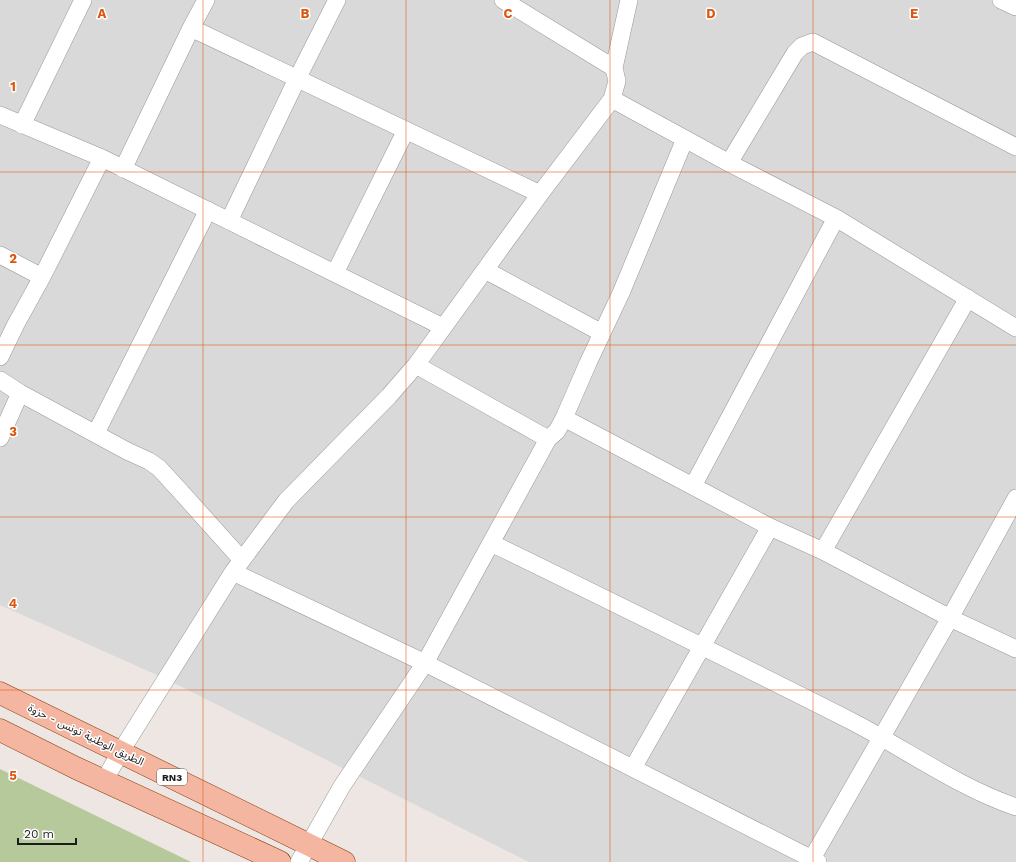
<svg xmlns="http://www.w3.org/2000/svg" width="1016" height="862" viewBox="0 0 1016 862" font-family="'Work Sans','Noto Sans Arabic',sans-serif">
<rect width="100%" height="100%" fill="#ede6e2"/>
<path fill="#dad9d9" d="M0 0H1016V862H529L166 679 0 605Z"/>
<path fill="#b6c99a" d="M0 769 191 862H0Z"/>
<g fill="none" stroke-linecap="round" stroke-linejoin="round">
<defs>
<path id="minor" d="M503 0 614 68
M1001 0 1016 7
M191 28 540 194
M612 99 729 163 836 218 1016 328
M0 115 102 158 443 327
M22 125 83 0
M729 163 795 53 802 46 813 42 1016 147
M123 169 191 28 206 0
M229 221 297 79 337 0
M0 255 42 277
M485 270 602 333
M335 273 406 130
M0 357 16 324 42 277 102 158
M416 365 548 439
M0 380 20 393 127 451 149 461 159 468 181 492 242 560
M564 418 770 527 823 551 950 618 1016 649
M96 433 208 210
M0 438 20 393
M693 486 836 218
M491 543C612 602 733 661 853 722 907 750 958 787 1016 807
M823 551 968 298
M233 572 425 663 818 862
M633 768 770 527
M104 781 121 751 233 572 286 501 389 396 416 365 540 194 612 99 617 81 614 68 629 0
M299 862 342 786 425 663 548 439 557 431 564 418 588 363 621 293 685 139
M810 862 950 618 1016 498"/>
<path id="primary" d="M0 693 344 862
M0 730 76 768 280 862"/>
</defs>
<use href="#minor" stroke="#999" stroke-width="18"/>
<use href="#primary" stroke="#89390b" stroke-width="23"/>
<use href="#minor" stroke="#fff" stroke-width="17"/>
<use href="#primary" stroke="#f4b6a0" stroke-width="22"/>
</g>
<path fill="none" stroke="#de560d" stroke-width="1" stroke-opacity="0.55" d="M203 0V862M406 0V862M610 0V862M813 0V862M0 172H1016M0 345H1016M0 517H1016M0 690H1016"/>
<g text-anchor="middle" dominant-baseline="central" stroke-width="3" stroke-linejoin="round" paint-order="stroke">
<rect fill="#fff" stroke="#606060" stroke-width="1" x="157" y="769" width="30" height="16" rx="3"/>
<g font-size="10" font-weight="bold" fill="#1c1c1c">
<text x="172" y="777">RN3</text>
</g>
<g font-size="11" fill="#1c1c1c" stroke="#fff">
<text transform="translate(86 735) rotate(26)">الطريق الوطنية تونس - حزوة</text>
</g>
</g>
<g font-size="13" text-anchor="middle" font-weight="bold" fill="#de560d" stroke="#fff" stroke-width="3" stroke-linejoin="round" paint-order="stroke">
<text x="102" y="18">A</text>
<text x="305" y="18">B</text>
<text x="508" y="18">C</text>
<text x="711" y="18">D</text>
<text x="914" y="18">E</text>
<text x="13" y="91">1</text>
<text x="13" y="263">2</text>
<text x="13" y="436">3</text>
<text x="13" y="608">4</text>
<text x="13" y="780">5</text>
</g>
<path d="M18 838v6h58v-6" fill="none" stroke="#1c1c1c" stroke-width="2"/>
<text x="24" y="838" font-size="12" fill="#1c1c1c" stroke="#ffffff" stroke-width="3" paint-order="stroke">20 m</text>
</svg>
